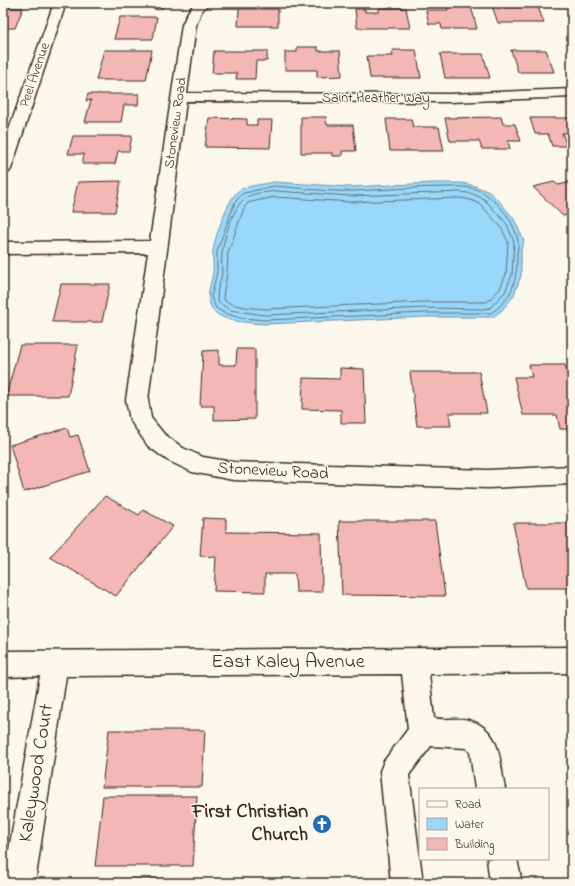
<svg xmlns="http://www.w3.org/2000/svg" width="575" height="886" viewBox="0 0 575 886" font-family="'Indie Flower',sans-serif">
<rect width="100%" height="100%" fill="#fbf7ec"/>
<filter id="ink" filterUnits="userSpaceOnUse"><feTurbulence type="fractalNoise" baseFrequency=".025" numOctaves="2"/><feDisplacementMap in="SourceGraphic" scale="8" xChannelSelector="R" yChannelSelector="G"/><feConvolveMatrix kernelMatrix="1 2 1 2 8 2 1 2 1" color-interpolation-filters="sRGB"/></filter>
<g filter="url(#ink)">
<path fill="#99d8fa" stroke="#7392a2" d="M274 182 351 187 433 183H462L475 186 489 192 500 202 514 219 524 241 521 250V276L513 297 501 311 493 317H426L265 324C251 323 221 322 213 310 204 297 211 286 213 272 214 265 212 257 213 250 216 235 227 201 238 191 244 186 265 184 274 182Z"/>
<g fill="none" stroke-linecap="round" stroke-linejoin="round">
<path stroke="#617076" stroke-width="1" d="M274 186C300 188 327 192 353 191 383 190 414 187 444 187 454 187 465 186 475 189 495 196 514 220 518 241 519 245 517 251 517 255 517 280 513 299 491 313H426L265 320 241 318 224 313 216 308 211 297 217 272V251L235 202 242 194Z
M275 191 351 196 461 192 473 194 484 199 507 224 514 242 512 275 505 292 490 308 482 309 426 308 265 315 230 310 218 302C215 291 221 283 222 272 222 266 221 260 222 254 223 240 233 209 243 200 251 192 265 193 275 191Z
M275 197 351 202 460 198 471 200 480 204 501 227 508 242 506 274 500 289 487 302H426L265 309C251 308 237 307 225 301L223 296 227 274 228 253 244 208 248 203Z"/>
</g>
<path fill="#f3b7b5" stroke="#3b2a1e" d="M136 3H170L158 10Z
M491 3H513L514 7H538L544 23H498Z
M447 6H471L477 29H442L441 24H429L426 10H448Z
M3 8H23L15 28H3Z
M379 8H406L410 28H357L355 9H365V12H379Z
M239 9H278V26H238Z
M120 17H157L153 39H114Z
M297 47H318V51H340L342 76 317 77V70H285V52H297Z
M104 50H152L146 80H96Z
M392 50H416L421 78H370L367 56H393Z
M511 50H546L554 72H518Z
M214 51H267V61H256L255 79H236L237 73H212Z
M440 54H483L490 78H445Z
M88 94H139L138 105H124L121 122H85L91 100 86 101Z
M301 117H326L327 125H353L356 151H342V156H332V153H301Z
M501 117 503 124H515L521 141H508L510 149H482L479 141H450L445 118Z
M209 118 247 119V125H257V120H272L270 148 205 147Z
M530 118H572V133H562L567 146H552L548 134H535Z
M386 119H411L413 127H439L444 151H390Z
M73 136H132L129 151H118L115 164H82L84 154H68Z
M121 181 115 212H71L78 182Z
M554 182 558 185 572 182V214L563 216 533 187Z
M61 284H110L102 322H52Z
M20 345H78L68 396H6Z
M237 349H255V419L214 420V406H200L203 351 219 350V365H236Z
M529 365H565L568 376H572V429H560L557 415H523L514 377H532Z
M340 368 364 369 366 423H341V410L302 409 303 378 340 379Z
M410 372H479L487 413H449L451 426H417Z
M67 428 70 437 78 435 90 471 24 492 10 445Z
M105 496 139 515 143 510 173 526 116 596 50 557Z
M203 518 226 519V532L321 533 322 592H296L295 574H265V592L214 591 216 557 200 556Z
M339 521H435L445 596 342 595Z
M513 523H572V588H526Z
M109 730H205L202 787H102Z
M103 796H197L193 866H95Z
M97 879H187V883H96Z"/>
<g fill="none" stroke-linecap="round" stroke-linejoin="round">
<defs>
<path id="minor" d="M54 3H66L11 169 9 172 3 174V146Z
M195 3H209L201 12 196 25 187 93 450 94 572 89V97L450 102 186 101 148 400 151 418 164 434 183 448 203 457 233 462 488 470 572 466V484L488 488 233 480 192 472 167 460 148 446 130 420 126 400 148 253 3 254V242L150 241 182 25 188 12Z
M572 647V673L429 674 434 718C445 721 457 717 468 720 502 729 499 760 505 789H475L470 752 466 748 431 746 409 775 423 883H391L380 771 384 761 408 729 402 674 66 676 35 883H3L40 676 3 677V651Z
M487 859H517L522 883H490Z"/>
</defs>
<use href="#minor" stroke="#3b2a1e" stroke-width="3"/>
<use href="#minor" fill="#fbf7ec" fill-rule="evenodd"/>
</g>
</g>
<defs>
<symbol id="church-disc" viewBox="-11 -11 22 22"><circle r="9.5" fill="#1f6fb2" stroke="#fbf7ec"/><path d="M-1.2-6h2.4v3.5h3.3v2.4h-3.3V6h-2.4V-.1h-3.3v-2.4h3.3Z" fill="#fff"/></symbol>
</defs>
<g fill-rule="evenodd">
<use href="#church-disc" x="311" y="813" width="22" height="22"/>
</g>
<g text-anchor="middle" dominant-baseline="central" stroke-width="3" stroke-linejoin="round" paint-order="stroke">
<g font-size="14" fill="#3b2a1e" stroke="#fbf7ec">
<text transform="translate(35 75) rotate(-71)">Peel Avenue</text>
<text x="376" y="98">Saint Heather Way</text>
<text transform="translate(176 123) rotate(-82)">Stoneview Road</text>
</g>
<g font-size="17" fill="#3b2a1e" stroke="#fbf7ec">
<text transform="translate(273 471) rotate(3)">Stoneview Road</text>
</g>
<g font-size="20" fill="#3b2a1e" stroke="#fbf7ec">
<text x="288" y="662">East Kaley Avenue</text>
<text transform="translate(37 773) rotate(-81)">Kaleywood Court</text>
</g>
<g font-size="20" font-weight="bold" fill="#3b2a1e" stroke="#fbf7ec" text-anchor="end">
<text x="308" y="812">First Christian<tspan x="308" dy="23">Church</tspan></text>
</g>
</g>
<rect width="575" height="886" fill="none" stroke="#fbf7ec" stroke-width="16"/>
<rect x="8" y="8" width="559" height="870" fill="none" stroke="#3b2a1e" stroke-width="1.5" filter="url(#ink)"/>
<rect x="419" y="788" width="130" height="72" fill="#fbf7ec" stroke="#aea59a"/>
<rect x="427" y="801" width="20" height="6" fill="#fbf7ec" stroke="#aea59a"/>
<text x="455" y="808" font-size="12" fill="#3b2a1e">Road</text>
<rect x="427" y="818" width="20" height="12" fill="#99d8fa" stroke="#aea59a"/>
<text x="455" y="828" font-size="12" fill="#3b2a1e">Water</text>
<rect x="427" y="838" width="20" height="12" fill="#f3b7b5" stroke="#aea59a"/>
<text x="455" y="848" font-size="12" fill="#3b2a1e">Building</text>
</svg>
